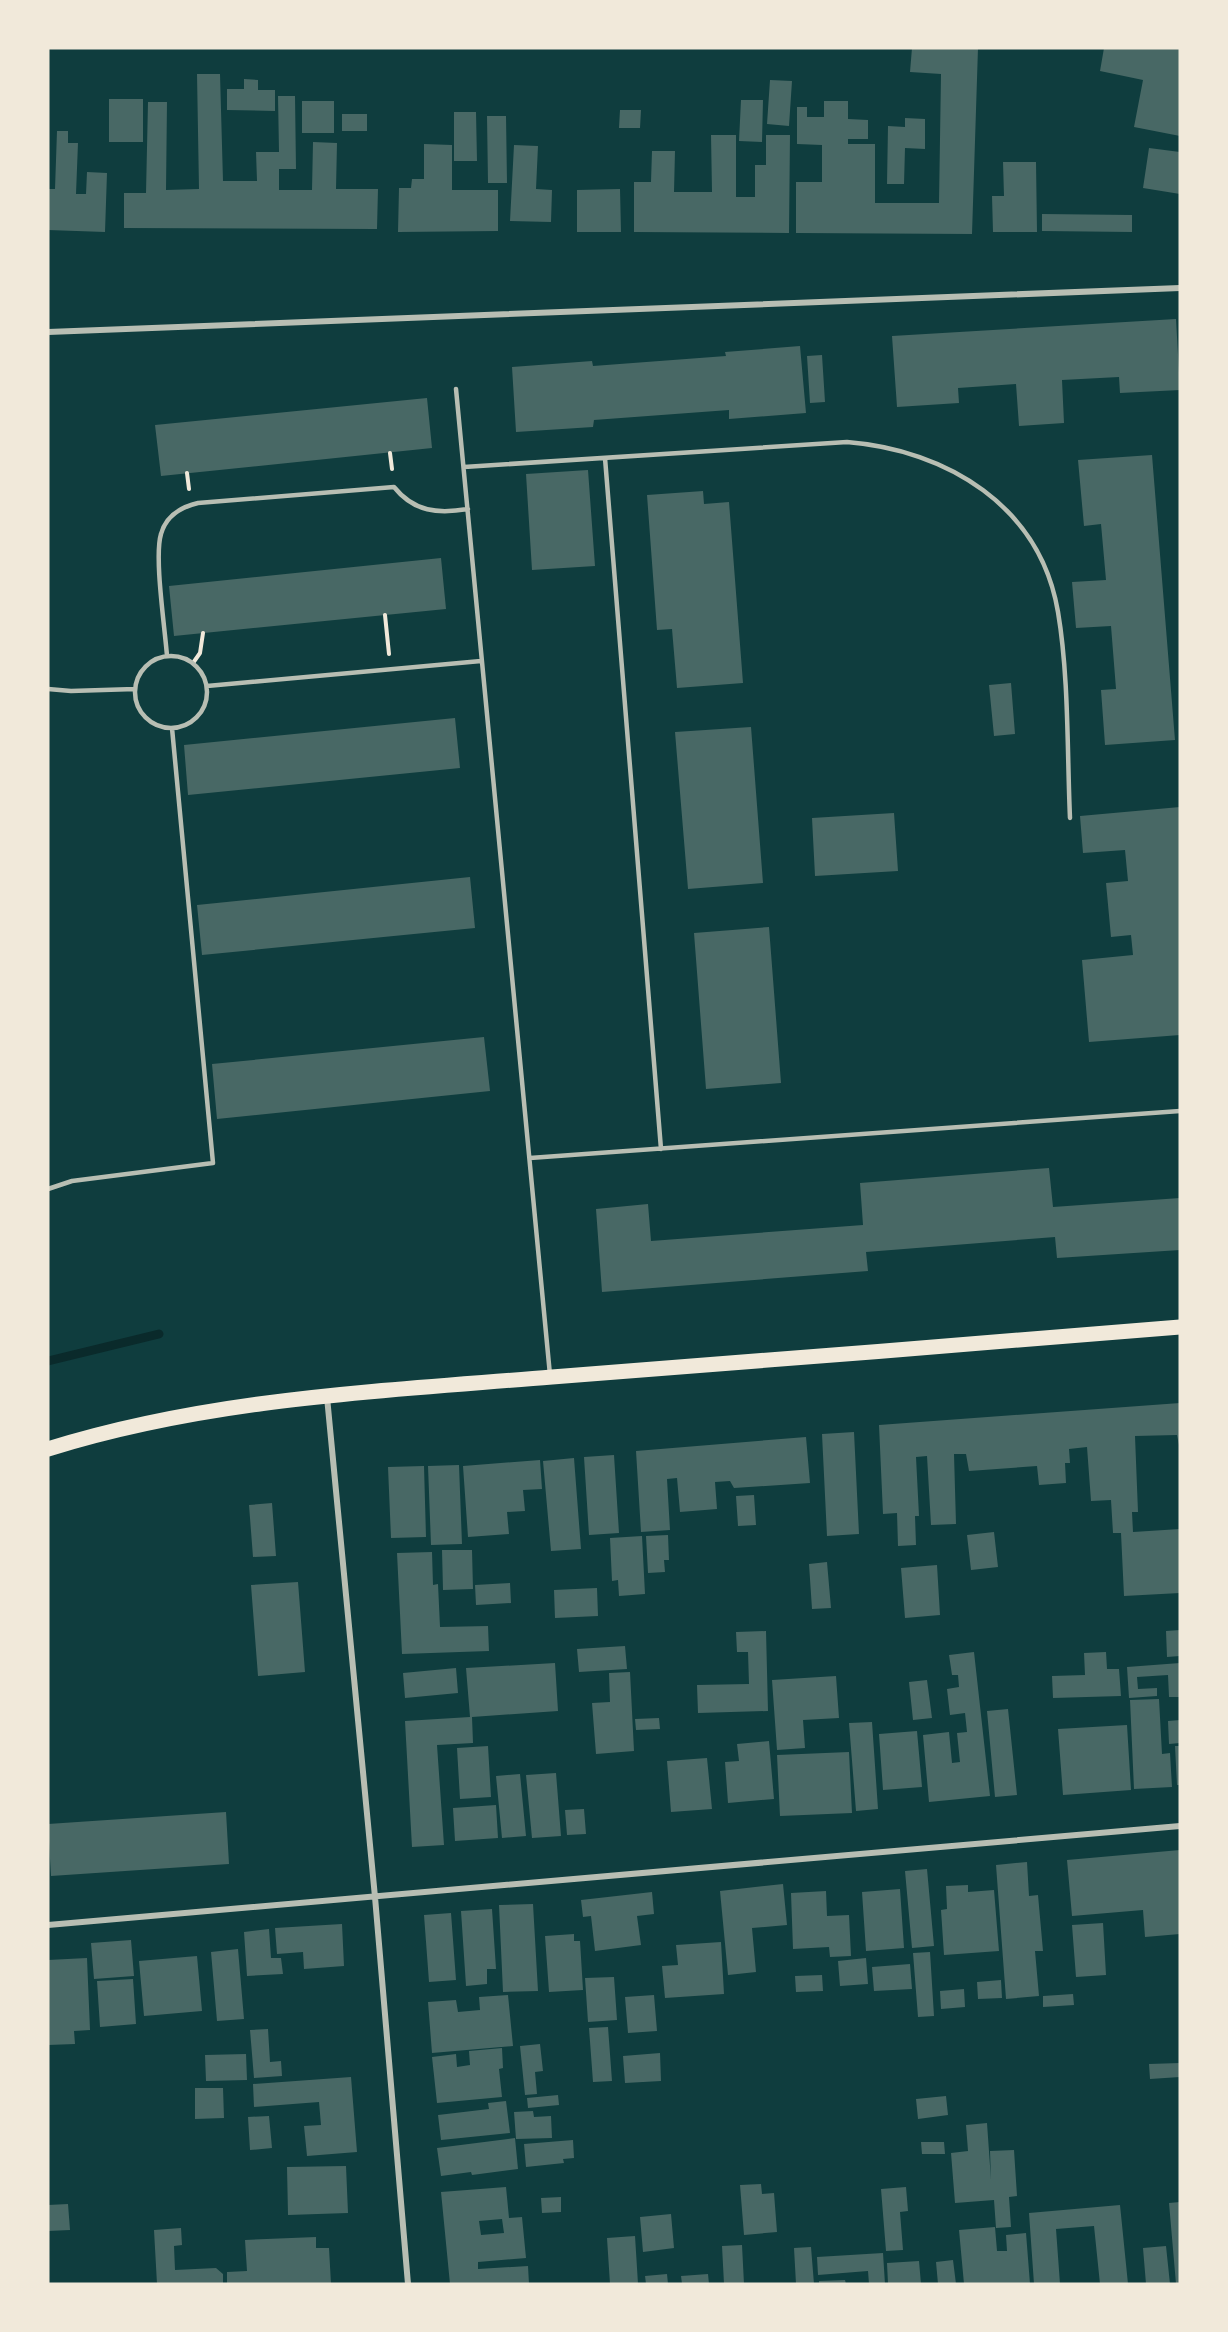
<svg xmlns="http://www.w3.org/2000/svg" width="1228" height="2332" viewBox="0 0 1228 2332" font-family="Arial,sans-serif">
<rect width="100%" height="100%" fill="#0f3d3e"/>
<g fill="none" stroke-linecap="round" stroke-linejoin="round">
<path stroke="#0a2a2b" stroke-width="9" d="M48 1361 159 1334"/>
</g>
<path fill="#486865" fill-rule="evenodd" d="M912 48H978L972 234 796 233V182H822V145L797 144V107H807V117H824V101H848V119L868 120V139H848V144H875V203H939L941 74 910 72Z
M1104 48H1180V136L1134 127 1143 80 1100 71Z
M197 74H220L223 181H257L256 152H279L278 96H295L296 169H279V190H312L313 142 337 143 336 189H378L377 229 124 228V193H146L148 102H167L166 190 199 189Z
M244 79 258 80V90H275V111L227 110V89H244Z
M770 80 792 81 789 126 767 124Z
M109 99H143V142H109Z
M741 100H763L762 142 739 141Z
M302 101H334V133H302Z
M620 110H641L640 128H619Z
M454 112H476L477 161H454Z
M342 114H367V131H342Z
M487 116H506L507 183H488Z
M905 118 925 119V149L905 148 904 184H887L888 126 905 127Z
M57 131H68V143H78L76 194H86L87 172 107 173 105 232 48 230V189H55Z
M711 135H736V197H755V165H766V135H790L789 233 634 232V182H651L652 151H675L674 192H712Z
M424 144 452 145V190H498V231L398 232 399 188H411L412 179H424Z
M514 145 538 146 536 189 552 190 551 222 510 221Z
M1149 148 1180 152V194L1143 188Z
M1003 162H1036L1037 232H993L992 196H1004Z
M620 189 621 232H577V190Z
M1042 214 1132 215V232L1042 231Z
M1176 319 1180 390 1120 393 1119 377 1062 380 1064 423 1019 426 1016 384 958 388 959 403 897 407 892 336Z
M800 346 806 413 729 419V410L594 420 593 427 516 432 512 367 592 361 593 366 726 356 725 352Z
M822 355 825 402 810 403 807 356Z
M427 398 432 448 161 476 155 425Z
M1152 455 1175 740 1105 745 1101 690 1116 689 1111 626 1076 628 1072 582 1106 580 1101 524 1084 526 1078 460Z
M588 470 595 566 532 570 526 474Z
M703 491 704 504 729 502 743 683 677 688 672 629 657 630 647 495Z
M441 558 446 609 174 636 169 586Z
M1011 683 1015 734 994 736 989 685Z
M455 718 460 768 188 795 184 745Z
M751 727 763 883 688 889 675 732Z
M1180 807V1035L1089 1042 1082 960 1133 955 1131 935 1111 937 1106 883 1128 881 1125 850 1083 853 1080 816Z
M894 813 898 871 815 876 812 818Z
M470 877 475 928 202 955 197 905Z
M769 927 781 1083 706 1089 694 933Z
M484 1037 490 1091 217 1119 212 1064Z
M1049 1168 1053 1207 1180 1198V1250L1057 1258 1055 1237 866 1252 868 1271 602 1292 596 1209 648 1204 651 1241 863 1225 860 1183Z
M1180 1403V1450L1177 1435 1135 1436 1138 1512H1132L1133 1532 1180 1529V1593L1124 1596 1121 1533H1113L1111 1500 1091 1501 1087 1447 1069 1449 1070 1463H1065L1066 1483 1039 1485 1037 1466 969 1471 966 1454H954L956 1524 931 1525 927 1456 916 1457 919 1516H915L916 1545 898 1546 897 1513 883 1514 879 1425Z
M854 1432 859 1534 827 1536 822 1434Z
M806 1437 810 1483 734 1488 730 1481 715 1482 717 1509 680 1512 677 1478 667 1479 670 1530 641 1532 636 1451Z
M614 1455 619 1533 589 1535 584 1457Z
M574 1458 581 1549 551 1551 543 1461Z
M540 1460 542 1489 523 1490 525 1511 507 1512 509 1534 468 1537 463 1466Z
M459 1465 462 1544 431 1545 428 1466Z
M424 1466 426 1537 391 1538 388 1467Z
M754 1495 756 1525 738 1526 736 1496Z
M272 1503 276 1556 253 1557 249 1505Z
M994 1532 998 1567 971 1570 967 1535Z
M668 1535 669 1560H664L665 1572 648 1573 646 1536Z
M642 1536 645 1594 619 1596 618 1580 612 1581 610 1538Z
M442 1550H472L473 1589 443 1590Z
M432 1552 433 1585 438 1584 440 1627 488 1626 489 1651 402 1654 397 1553Z
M827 1562 831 1608 812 1609 809 1564Z
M937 1565 940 1615 905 1618 901 1568Z
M298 1582 305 1672 258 1676 251 1585Z
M510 1583 511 1603 476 1605 475 1585Z
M597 1588 598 1616 555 1618 554 1590Z
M1180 1630V1656L1167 1657 1166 1631Z
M766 1631 768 1711 698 1713 697 1685 749 1684 748 1652H737L736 1632Z
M625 1646 627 1669 579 1672 577 1649Z
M974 1652 990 1796 929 1802 923 1735 949 1732 952 1763 960 1762 957 1733 967 1732 965 1713 950 1715 947 1689 959 1687 958 1675H952L949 1655Z
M1106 1652 1107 1669H1119L1121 1696 1053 1698 1052 1676 1085 1675 1084 1653Z
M555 1663 558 1711 472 1717 473 1743 437 1745 444 1845 412 1847 405 1721 470 1717 466 1668Z
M1180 1663V1697H1169L1168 1675 1137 1677 1138 1689 1157 1688V1696L1129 1698 1127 1667Z
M456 1668 458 1693 405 1698 403 1673Z
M630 1672 634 1751 596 1754 592 1703 610 1702 609 1673Z
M836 1676 839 1718 803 1720 805 1748 777 1750 772 1680Z
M927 1680 932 1718 913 1720 909 1682Z
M1159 1699 1162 1754 1170 1753 1172 1787 1134 1789 1130 1700Z
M1008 1709 1017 1795 995 1797 987 1711Z
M659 1718 660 1729 636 1730 635 1719Z
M1180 1720V1743L1169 1744 1168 1721Z
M872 1722 878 1809 856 1811 849 1723Z
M1127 1725 1131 1790 1063 1795 1058 1729Z
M917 1731 922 1787 883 1790 879 1734Z
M769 1741 774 1799 728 1803 725 1762 739 1761 737 1744Z
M488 1746 491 1797 460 1799 457 1748Z
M1175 1746H1180V1785H1177Z
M849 1752 852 1813 780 1816 777 1755Z
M707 1758 712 1809 671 1812 667 1761Z
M556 1773 561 1836 532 1838 526 1775Z
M520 1774 526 1836 502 1838 496 1776Z
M496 1805 498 1838 455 1841 453 1808Z
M584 1809 586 1834 567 1835 565 1810Z
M226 1812 229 1864 51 1876 48 1824Z
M1180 1850V1934L1145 1937 1143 1910 1072 1916 1067 1860Z
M1027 1862 1029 1896 1038 1895 1043 1951H1035L1039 1996 1006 1999 996 1865Z
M927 1869 934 1946 912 1948 905 1871Z
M783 1884 787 1925 752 1928 756 1972 728 1975 720 1891Z
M968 1885V1892L994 1890 999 1951 944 1955 941 1910 947 1909 946 1886Z
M900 1889 904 1948 866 1951 862 1892Z
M826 1891 827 1916 849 1915 851 1956 830 1957 829 1947 793 1949 791 1893Z
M652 1892 654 1914 637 1916 641 1945 595 1951 591 1916 583 1917 581 1900Z
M533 1904 538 1991 503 1992 499 1905Z
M492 1909 496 1969H487V1984L466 1986 461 1911Z
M451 1913 456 1980 429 1982 424 1915Z
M1103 1923 1106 1975 1076 1977 1072 1925Z
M342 1924 344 1966 304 1969 303 1952 277 1954 275 1928Z
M269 1929 271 1958H281L283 1974 247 1976 244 1932Z
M574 1934V1941H580L583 1990 549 1992 545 1936Z
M131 1940 134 1976 94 1979 91 1943Z
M721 1942 724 1994 665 1998 662 1966 678 1965 676 1945Z
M238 1949 244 2019 217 2021 211 1952Z
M930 1952 934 2016 918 2017 913 1953Z
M197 1956 202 2011 144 2016 139 1961Z
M87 1958 90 2030 74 2031 75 2044 48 2045V1960Z
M866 1958 868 1984 840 1986 838 1961Z
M910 1964 912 1989 874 1991 872 1967Z
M822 1975 823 1991 796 1992 795 1976Z
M614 1977 617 2020 588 2022 585 1978Z
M133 1979 136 2024 100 2027 97 1981Z
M1001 1980 1002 1998 978 1999 977 1982Z
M964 1989 965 2007 941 2009 940 1991Z
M1073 1994 1074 2005 1043 2007V1996Z
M508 1995 513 2046 432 2053 428 2002 456 2000 458 2012 480 2010 479 1997Z
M654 1995 657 2031 628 2033 625 1997Z
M608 2027 612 2081 593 2082 589 2028Z
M268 2029 270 2062 281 2061 282 2076 254 2078 250 2030Z
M540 2044 543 2071 535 2072 537 2094 525 2095 520 2046Z
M502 2048 503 2068 499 2069 502 2097 437 2103 432 2057 456 2054 457 2067 470 2065 469 2051Z
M660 2053 661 2081 625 2083 623 2056Z
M246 2054 247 2080 206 2081 205 2055Z
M1180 2063V2077L1150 2079 1149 2064Z
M351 2077 357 2152 307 2156 304 2126 321 2125 319 2102 254 2107 253 2084Z
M195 2088H223L224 2118 195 2119Z
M558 2095 559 2105 528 2108 527 2098Z
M946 2096 948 2115 918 2119 916 2099Z
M506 2101 510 2133 441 2140 438 2115 489 2109 488 2103Z
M533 2111 534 2117 551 2116 552 2138 516 2139 514 2112Z
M269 2116 272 2148 250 2150 248 2117Z
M987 2123 991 2180 990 2151 1014 2150 1017 2196 1009 2197 1011 2227 996 2228 994 2200 955 2203 951 2153 968 2151 966 2125Z
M515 2138 518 2169 472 2175 471 2172 441 2176 437 2148Z
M573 2140 574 2158 563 2159 564 2163 526 2167 524 2144Z
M921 2142H944L945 2154H922Z
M346 2166 348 2213 288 2215 287 2167Z
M761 2184 762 2194 774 2193 777 2232 744 2235 740 2185Z
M506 2187 509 2218 522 2217 526 2258 478 2262V2269L528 2266 529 2284H450L441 2192ZM502 2219 504 2233 481 2235 479 2221Z
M906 2187 908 2211 900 2212 903 2250 886 2251 881 2189Z
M561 2197V2212L542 2213 541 2198Z
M1180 2202V2284H1176L1169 2203Z
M68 2204 70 2230 48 2231V2205Z
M1120 2205 1128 2284H1100L1094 2226 1056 2229 1060 2284H1034L1029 2213Z
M671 2214 674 2248 643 2252 640 2217Z
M995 2227 997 2251H1007L1006 2235 1026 2233 1030 2284H964L959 2230Z
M181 2228 182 2245 174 2246 175 2270 216 2268 223 2274V2284H157L154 2230Z
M635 2236 638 2284H610L607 2238Z
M316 2237V2248H329L331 2284H227V2272L247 2271 245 2240Z
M742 2245 744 2284H724L722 2246Z
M1166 2246 1170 2284H1146L1143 2248Z
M811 2247 814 2284H796L794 2248Z
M883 2253 885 2284H869L868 2271 818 2275 817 2257Z
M953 2260 956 2284H938L936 2262Z
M919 2261 921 2284H888L887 2263Z
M667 2274 668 2284H646L645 2276Z
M708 2274 709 2284H682L681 2276Z
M845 2280 846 2284H819V2281Z"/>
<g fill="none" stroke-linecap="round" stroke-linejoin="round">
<path stroke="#f1e9da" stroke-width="4" d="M390 453 392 469
M187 473 189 489
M385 615 389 654
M193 663 200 653 203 633"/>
<path stroke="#b8beb3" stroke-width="4.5" d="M456 389 550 1375
M605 458 661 1149
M464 467 847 442C947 450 1040 506 1058 612 1069 677 1067 752 1070 818
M167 656C165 628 154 557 161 534 166 516 181 507 198 503L394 487C414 512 438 514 468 509
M135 692a36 36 0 1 1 72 0a36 36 0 1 1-72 0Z
M207 686 481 661
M48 689 71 691 135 689
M530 1158 1180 1111
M48 1189 72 1181 213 1163 172 728"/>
<path stroke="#b8beb3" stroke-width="6" d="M48 332 1180 288
M327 1397 375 1897 408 2284
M48 1925 1180 1826"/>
<path stroke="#f1e9da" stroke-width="15" d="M48 1449C211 1398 382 1391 552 1377 761 1361 971 1344 1180 1327"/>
</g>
<rect width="1228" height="2332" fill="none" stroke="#f1e9da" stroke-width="99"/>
</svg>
